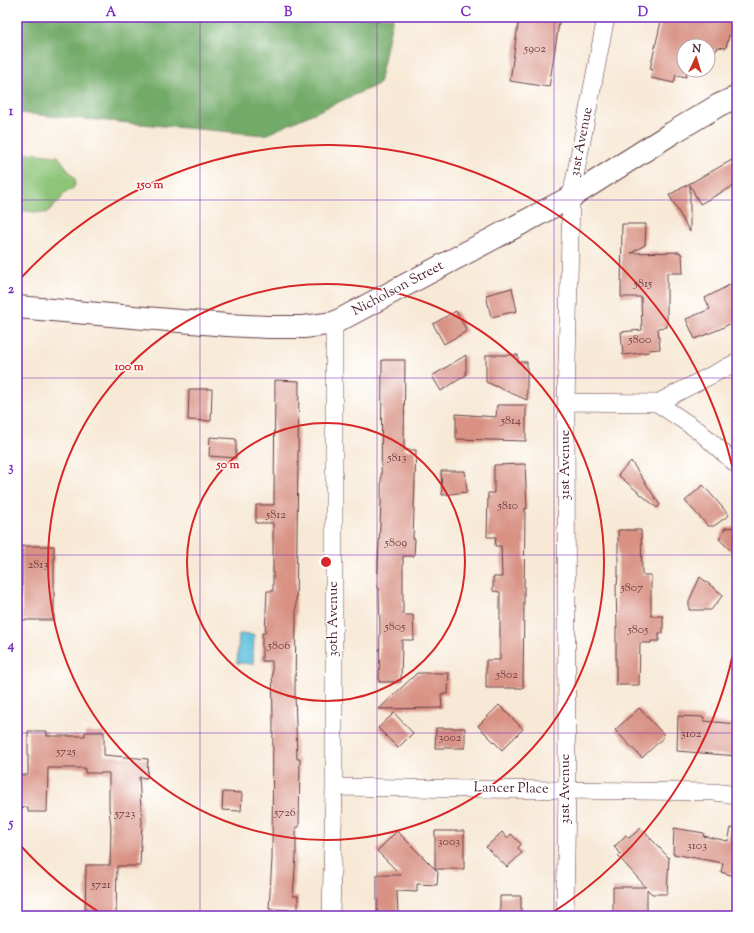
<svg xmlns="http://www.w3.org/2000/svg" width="754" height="933" viewBox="0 0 754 933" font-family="'Sorts Mill Goudy',serif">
<rect width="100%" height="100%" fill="#fff"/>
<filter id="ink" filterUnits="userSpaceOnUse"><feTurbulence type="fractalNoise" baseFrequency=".025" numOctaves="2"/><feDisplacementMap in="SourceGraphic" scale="8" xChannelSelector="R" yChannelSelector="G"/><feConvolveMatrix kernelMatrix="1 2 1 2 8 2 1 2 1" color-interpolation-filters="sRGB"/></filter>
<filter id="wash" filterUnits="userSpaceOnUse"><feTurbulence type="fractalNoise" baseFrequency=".012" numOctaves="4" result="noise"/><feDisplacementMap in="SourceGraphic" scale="16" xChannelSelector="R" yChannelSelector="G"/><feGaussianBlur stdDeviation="0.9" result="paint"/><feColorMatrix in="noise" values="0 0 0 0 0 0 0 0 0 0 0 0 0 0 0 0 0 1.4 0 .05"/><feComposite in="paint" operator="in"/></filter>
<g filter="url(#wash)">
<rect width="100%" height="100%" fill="#f7e9d6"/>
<path fill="#8dc477" stroke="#6c7251" d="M29 153 58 156 75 179V185L72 190 64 193 61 199 46 213 17 210V157Z"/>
<path fill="#72aa68" stroke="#5e644a" d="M17 17H393L379 84 265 135 17 113Z"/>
<path fill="#5cc0db" stroke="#537083" d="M239 634 254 635 253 664 237 663Z"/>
<g id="blocks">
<path fill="#d89183" d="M519 17H560L549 87 510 81Z
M662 17H726L737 19V37L729 35 726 48 718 47 717 50 708 51V46H684V70H688L686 77 676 75 674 83 651 78 653 70 650 69Z
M732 160 737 169V184L700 204 690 185V232L669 195Z
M622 224H646L645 245 631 253 680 252V254H682L683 273H667V327L658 328 660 349 649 350V352L623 355 621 332 642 330 641 297H621Z
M737 281V320L720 329 695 339 686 319 710 309 705 298Z
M512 288 517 311 491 317 486 295Z
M456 311 467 331 444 344 433 324Z
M466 355V375L441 391 432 376Z
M486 355H518V362H527V400L486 382Z
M382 360H405L404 446 405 450H416L413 539H415L414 556H403V613L404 615H413L414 640H402L401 682H379L380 628 379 588H377L381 503Z
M275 380 299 381 295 692 297 759H300L299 827H296V856L293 896H298V910L269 909 272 859 273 721 272 661H262V633H265L267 591H273V523H256V505H274Z
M189 389H212L211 421 188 420Z
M497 405H526V441L456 439V414L496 417Z
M210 437 236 439V458L209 456Z
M631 461 660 505 657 508 618 475Z
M525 464 527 509 525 508 523 688H486V660H500V592L493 591V577H502L501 546H495L496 537H487L488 493H494V465Z
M441 471H465L467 492 442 495Z
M703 485 729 515 714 526H708L685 501Z
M737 527V557L719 539 725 528Z
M618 530H641L642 575H651V616H663V633H659V641H651V643H640L639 685H616V627H617L616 585H617L618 575Z
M22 546H54V620H22Z
M700 577 723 595 711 610H689V601Z
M417 673H449L448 694H441L442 708 379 709Z
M499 705 523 729 502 750 478 726Z
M639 708 665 736 642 758 615 730Z
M394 713 413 733 398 748 378 728Z
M678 716 704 717V721L737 724V756L677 751Z
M436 728H465V748H435Z
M28 731H47V736H85V732H104V755L148 759 147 778 139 777 142 822 140 866H117L116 916H85L86 865H110L111 828 109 807V773H85V768H48L47 812H28V807L17 808V775H28Z
M223 792 242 793 241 811 222 810Z
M641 828 669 858 667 894H652L647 889V916H613V887H646L618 856 621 854 614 847 626 835 629 838Z
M674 828 704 833 703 836 728 841 731 828 737 829V877L721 872 723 863 673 854Z
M397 831 435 869V831H464V869H435L438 872 437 885 417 884V892L397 891 398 916H377V875H401L377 851Z
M502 832 507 838 511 834 521 844 518 848 522 853 507 867 486 847Z
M500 896H521V916H500Z"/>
</g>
</g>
<g filter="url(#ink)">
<use href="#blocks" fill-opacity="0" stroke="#643d45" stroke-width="1"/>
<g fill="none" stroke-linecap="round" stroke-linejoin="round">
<defs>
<path id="minor" d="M566 402 657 403 737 362
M657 403 699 431 737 465
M334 787 714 792 737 795
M331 916 334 787V323
M565 916 567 789 566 402 571 197 606 17"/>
<path id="tertiary" d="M17 307 227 325 268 327H304L334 323 571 197 672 133 719 105 737 97"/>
</defs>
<use href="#minor" stroke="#643d45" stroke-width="18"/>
<use href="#tertiary" stroke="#643d45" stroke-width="24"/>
<use href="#minor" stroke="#fff" stroke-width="17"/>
<use href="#tertiary" stroke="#fff" stroke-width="22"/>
</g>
</g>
<path fill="none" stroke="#7b2cbf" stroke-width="1" stroke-opacity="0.55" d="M200 17V916M377 17V916M554 17V916M17 200H737M17 378H737M17 555H737M17 733H737"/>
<g fill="none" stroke="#d62828" stroke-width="2">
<circle cx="326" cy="562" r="139"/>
<circle cx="326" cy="562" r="278"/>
<path d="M737 634A417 417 0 0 1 547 916M105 916A417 417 0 0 1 19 844M19 280A417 417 0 0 1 737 490"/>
</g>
<g text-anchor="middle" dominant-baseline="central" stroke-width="3" stroke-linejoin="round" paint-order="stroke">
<g font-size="12" fill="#6e3c41">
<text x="535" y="49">5902</text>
<text x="643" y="284">5815</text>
<text x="640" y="340">5800</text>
<text x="511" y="421">5814</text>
<text x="397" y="458">5813</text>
<text x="508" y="506">5810</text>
<text x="276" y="515">5812</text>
<text x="396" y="543">5809</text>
<text x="38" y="565">2813</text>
<text x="632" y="588">5807</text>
<text x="395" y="627">5805</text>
<text x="638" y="630">5805</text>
<text x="279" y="646">5806</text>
<text x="507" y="675">5802</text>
<text x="691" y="734">3102</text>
<text x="450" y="738">3002</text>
<text x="66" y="752">5725</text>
<text x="285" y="813">5726</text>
<text x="125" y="814">5723</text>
<text x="449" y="842">3003</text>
<text x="697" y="846">3103</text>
<text x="101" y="885">5721</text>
</g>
<g font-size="14" fill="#4a1f2b" stroke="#fff">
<text transform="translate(582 142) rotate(-79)">31st Avenue</text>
<text transform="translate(398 289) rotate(-28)">Nicholson Street</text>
<text transform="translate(566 465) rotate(-90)">31st Avenue</text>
<text transform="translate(334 619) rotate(-90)">30th Avenue</text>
<text transform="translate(511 789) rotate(1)">Lancer Place</text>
<text transform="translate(566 789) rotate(-90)">31st Avenue</text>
</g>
</g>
<circle cx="326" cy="562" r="6" fill="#d62828" stroke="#fff" stroke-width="2"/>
<g font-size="12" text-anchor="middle" font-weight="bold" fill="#d62828" stroke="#fff" stroke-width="3" stroke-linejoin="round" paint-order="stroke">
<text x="150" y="188">150 m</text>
<text x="129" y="370">100 m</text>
<text x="228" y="468">50 m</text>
</g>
<rect width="754" height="933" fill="none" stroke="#fff" stroke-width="44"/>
<g transform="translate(696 58) rotate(4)"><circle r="19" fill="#ffffff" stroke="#b7a5aa"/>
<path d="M0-3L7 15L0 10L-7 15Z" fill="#c8321e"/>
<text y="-6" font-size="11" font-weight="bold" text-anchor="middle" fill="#4a1f2b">N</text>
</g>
<rect x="22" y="22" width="710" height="889" fill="none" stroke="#7b2cbf" stroke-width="1.5"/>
<g font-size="13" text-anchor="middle" font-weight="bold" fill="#7b2cbf">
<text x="111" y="16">A</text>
<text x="288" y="16">B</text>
<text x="466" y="16">C</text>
<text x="643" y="16">D</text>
<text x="11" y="115">1</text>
<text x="11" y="293">2</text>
<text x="11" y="471">3</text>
<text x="11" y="649">4</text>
<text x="11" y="827">5</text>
</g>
</svg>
